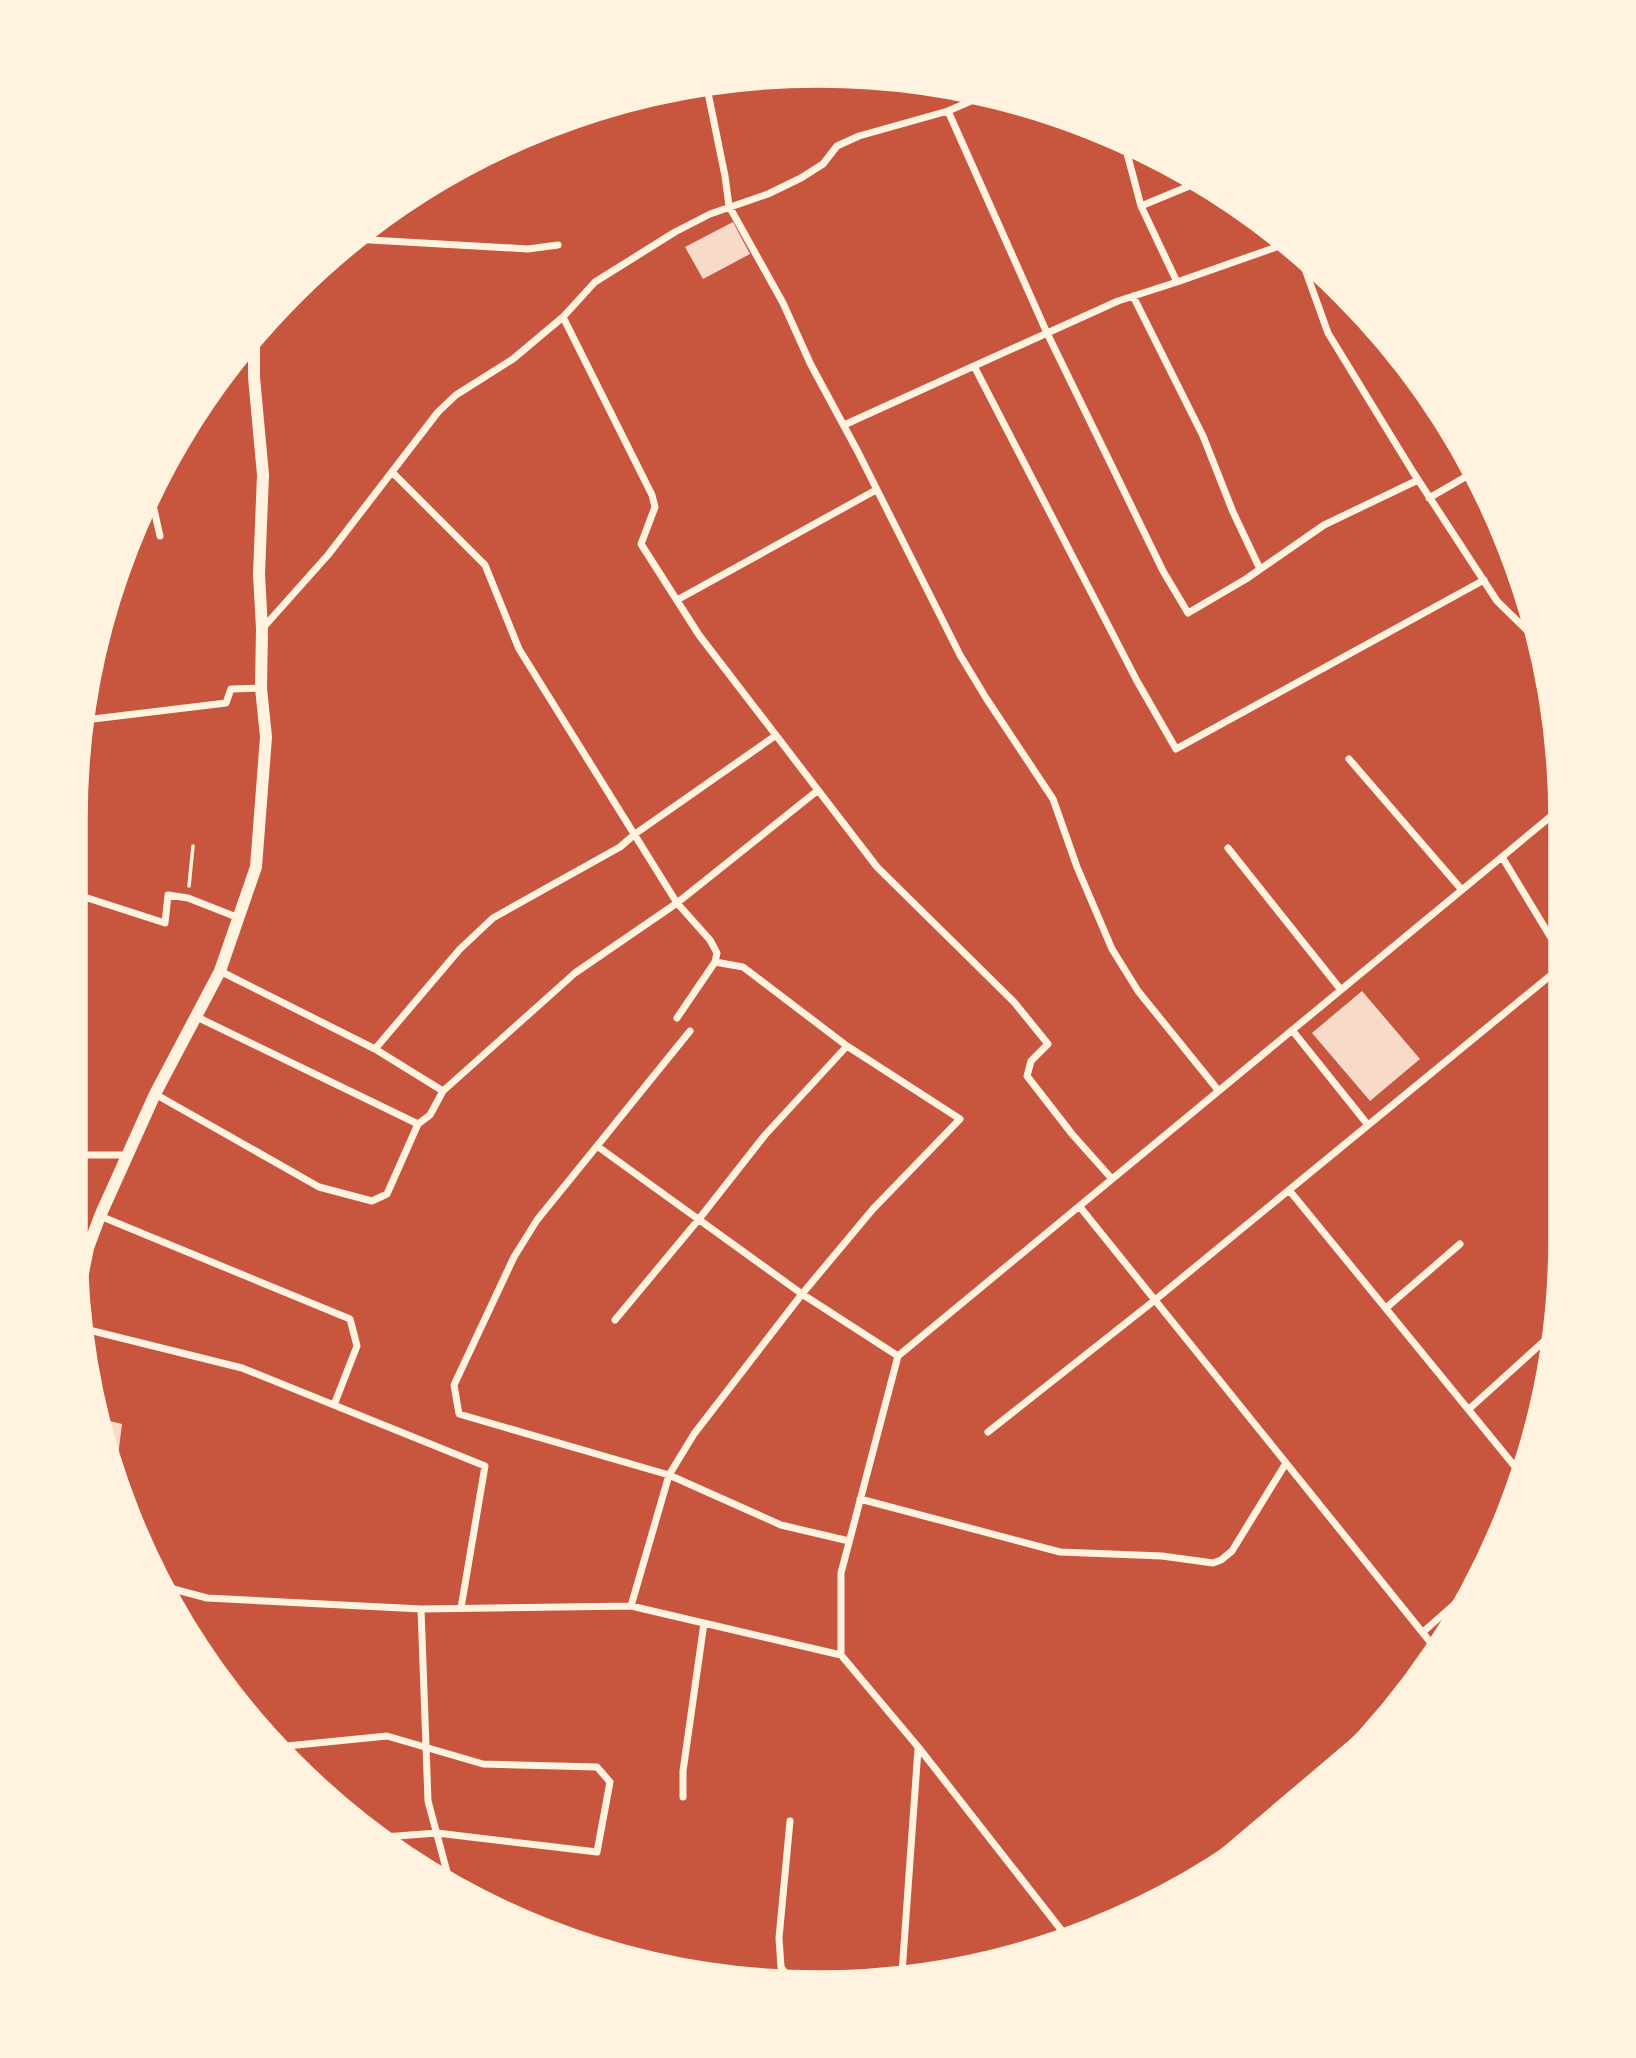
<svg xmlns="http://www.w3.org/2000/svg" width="1636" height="2058" viewBox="0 0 1636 2058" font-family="'Titillium Web',sans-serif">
<rect width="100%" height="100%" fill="#c8553d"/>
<path fill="#f7dbc8" d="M733 222 750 254 703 279 685 247Z
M1362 991 1420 1059 1370 1101 1312 1033Z
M97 1418 122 1424 118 1456 108 1454 99 1432Z"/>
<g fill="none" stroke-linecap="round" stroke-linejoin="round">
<path stroke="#fff3e0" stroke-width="3.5" d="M189 886 193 846"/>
<path stroke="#fff3e0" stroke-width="7" d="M706 83 725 176 729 206 783 303 811 365 858 452 960 655 986 698 1053 799 1077 867 1112 949 1138 991 1218 1090
M948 111 1047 333 1163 571 1188 613 1246 579 1324 525 1418 480
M1124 142 1141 206 1177 282 1288 243
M1141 206 1199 182
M353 239 528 249 558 245
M1300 255 1328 333 1413 472 1497 601 1540 643
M1177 282 1118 301 974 366 1137 681 1176 749 1484 580
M1133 296 1203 436 1233 512 1260 569
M563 317 652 495 655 507 641 544 699 635 877 867 1014 1002 1048 1044 1031 1061 1027 1076 1072 1134 1112 1179
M844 425 974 366
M392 472 485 565 519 649 677 903 710 940 717 953 715 962 677 1018
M151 496 160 536
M1429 498 1474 472
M677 600 876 490
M262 629 328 555 438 412 456 395 513 359 563 317 595 282 675 232 710 214 768 194 801 178 823 164 837 146 859 136 948 111 985 95
M85 720 226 703 231 689 261 688
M1349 759 1462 890
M1228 848 1341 990
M1502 857 1562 956
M75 894 165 923 168 895 188 898 239 918
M715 962 743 967 847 1046
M220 971 375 1049 443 1091
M197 1017 418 1124
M1292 1030 1368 1125
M375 1049 460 949 493 918 620 847 635 834 775 736
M155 1094 319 1187 372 1201 387 1194 418 1124 430 1115 443 1091 575 973 677 903 817 791
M597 1146 690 1031
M74 1155H127
M1289 1190 1521 1474
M1080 1207 1435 1648
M100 1216 350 1319 357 1346 334 1405
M1386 1308 1460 1244
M615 1320 699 1219 765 1135 847 1046 960 1119 873 1209 802 1294 694 1434 669 1475 631 1606
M85 1329 242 1368 485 1466 461 1608
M1469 1409 1553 1333
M988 1432 1155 1300 1562 966
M860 1499 1060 1552 1162 1556 1213 1563 1221 1560 1232 1551 1286 1463
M849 1541 781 1525 669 1475 459 1414 454 1385 514 1257 537 1220 597 1146 802 1294 898 1356
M162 1586 207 1598 421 1609 631 1606 841 1655 919 1748 1066 1936
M421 1609 428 1801 451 1887
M1423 1632 1466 1594
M841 1655V1573L898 1356 1561 808
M277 1747 387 1736 483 1764 597 1767 610 1782 597 1852 437 1833 384 1837
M683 1797V1771L704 1623
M790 1821 779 1938 781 1967 791 1981
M1178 1890 1402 1700
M902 1973 918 1749"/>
<path stroke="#fff3e0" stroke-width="12" d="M80 1288 88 1248 100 1216 155 1094 220 971 256 867 266 737 261 688 262 629 259 574 263 475 254 377V333"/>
</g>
<path d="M0 0H1636V2058H0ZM818 86H818A732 732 0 0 1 1550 818V1240A732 732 0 0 1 818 1972H818A732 732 0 0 1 86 1240V818A732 732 0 0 1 818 86Z" fill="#fff3e0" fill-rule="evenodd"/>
<path fill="none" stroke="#fff3e0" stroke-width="3.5" d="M818 86H818A732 732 0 0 1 1550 818V1240A732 732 0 0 1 818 1972H818A732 732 0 0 1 86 1240V818A732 732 0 0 1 818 86Z"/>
</svg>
